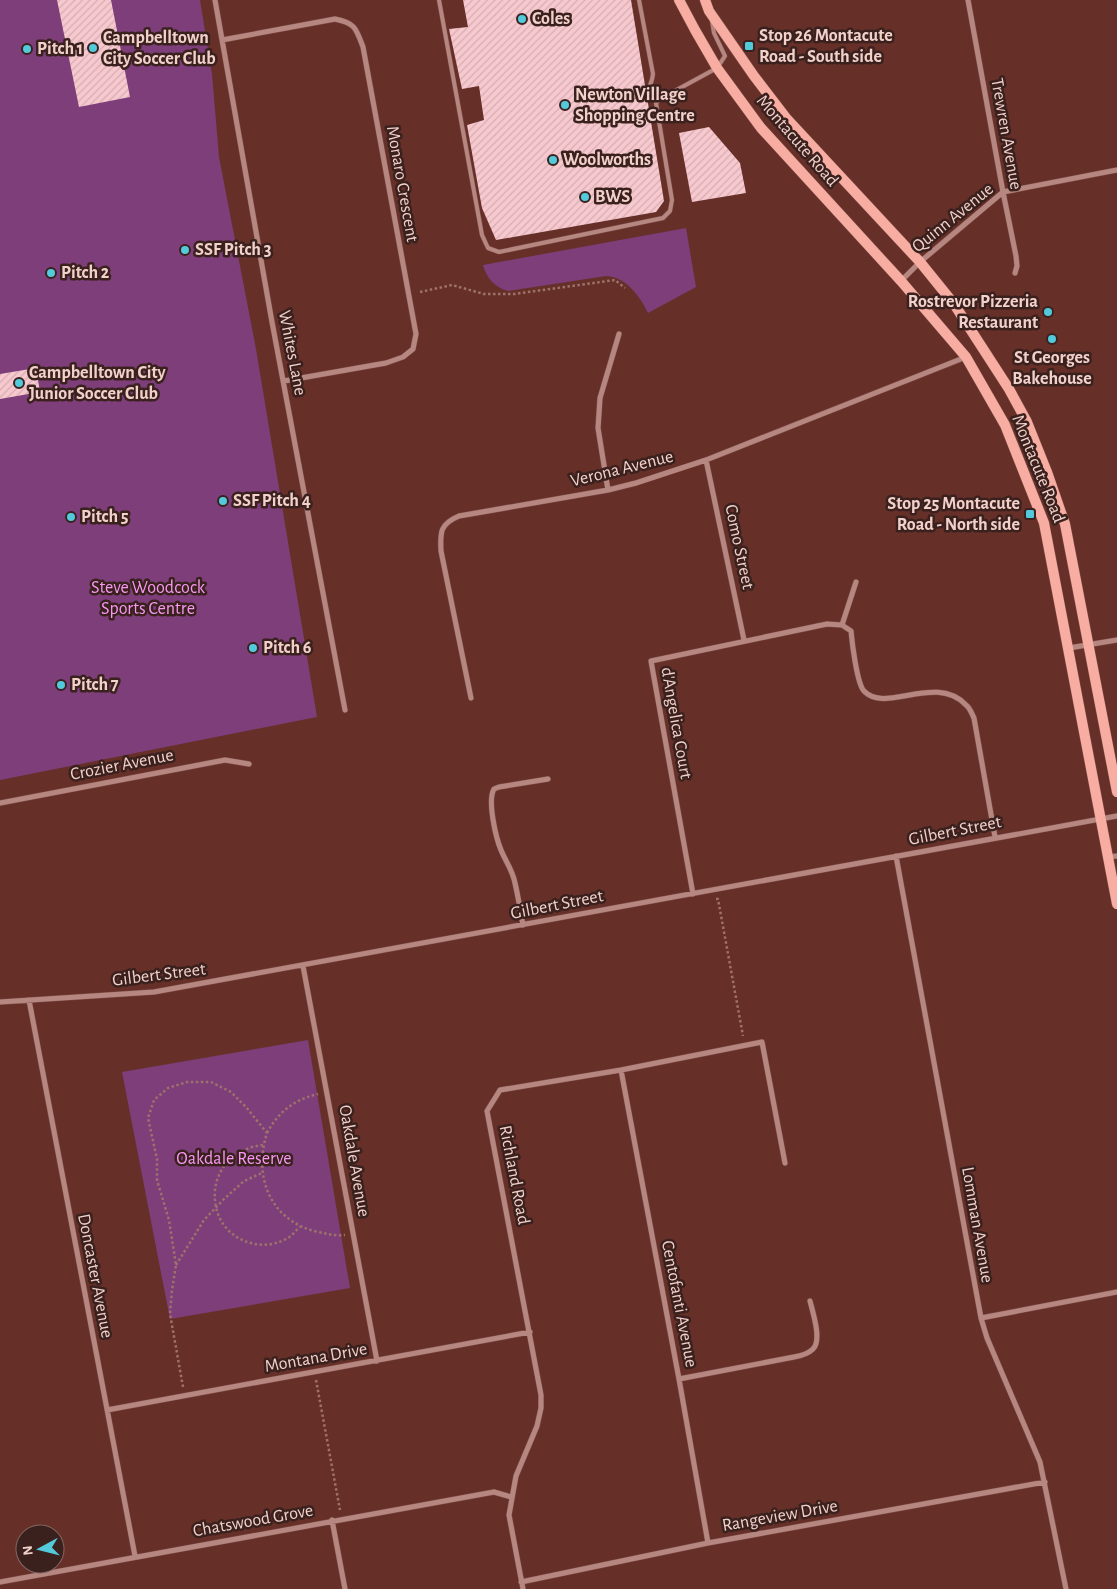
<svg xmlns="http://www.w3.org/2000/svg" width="1117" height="1589" viewBox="0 0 1117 1589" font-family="'Alegreya Sans',sans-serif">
<defs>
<pattern id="building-hatch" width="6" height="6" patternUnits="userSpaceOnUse" patternTransform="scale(1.25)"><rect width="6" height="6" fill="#f7c9cf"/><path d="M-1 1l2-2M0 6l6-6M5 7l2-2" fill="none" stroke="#d4adb2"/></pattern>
</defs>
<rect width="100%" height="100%" fill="#663029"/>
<path fill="#7d3e7a" d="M0 0H200L212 74 219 157 256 349 317 717 0 780Z
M686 228 696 287 648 313C640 296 625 276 606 276L508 291C495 288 486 277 483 265Z
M308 1040 350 1288 170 1319 122 1072Z"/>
<path fill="url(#building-hatch)" d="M57 0H111L130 97 79 107Z
M463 0H631L664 201 656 212 496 240 482 208 467 125 484 120 479 86 462 89 449 29 468 27Z
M709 127 740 163 746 193 692 202 679 133Z
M36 368 40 392 0 399V374Z"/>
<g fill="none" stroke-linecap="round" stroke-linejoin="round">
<defs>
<path id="lane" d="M439 0 482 235 488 248 499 252 663 218 670 211 672 200 656 103 660 99 717 68 725 56 714 33 712 21
M631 98C645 92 651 90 653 74L639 0"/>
<path id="street" d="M215 0 272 322 345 710
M968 0 1003 192 1016 256 1017 266 1015 273
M222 40 335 19C355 23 356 28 363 47L416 334 413 349 403 357 386 363 284 381
M901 281 920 262 1003 192 1117 170
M706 460 744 640
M608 490 598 428 600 398 619 334
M842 625 856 582
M1069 648 1117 640
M471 698 441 551C440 532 440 524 459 516L608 490 636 483 706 460 966 357
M0 803 225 760 249 764
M896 856 981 1318 987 1338 1040 1462 1066 1589
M1108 857 1117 856
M693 894 651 661 827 624 842 625 851 631C852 642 857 684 864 691 885 714 936 673 966 705 970 708 972 714 974 718L995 837
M523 925C520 910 518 894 514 879 511 868 505 860 501 850 496 838 487 801 494 789L499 787 548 779
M303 966 377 1361
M29 1000 135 1556
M0 1002 154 992 1117 816
M621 1070 679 1379 708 1543
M981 1318 1117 1292
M679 1379 794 1357C800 1356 808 1354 813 1349 822 1340 813 1313 810 1301
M107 1410 530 1332
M332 1520 345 1589
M0 1582 494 1492 511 1497
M521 1582 708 1543 1045 1482
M523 1589 509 1515 516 1476 537 1426 541 1408V1395L487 1111 500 1090 621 1070 762 1042 785 1163"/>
<path id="secondary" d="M679 0 695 30 717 68 761 128 901 281 966 357 1005 425 1044 523 1117 904
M705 0 709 11 754 76 787 119 920 262 954 304 1009 389 1027 422 1047 472 1065 524 1117 792"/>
</defs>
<use href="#lane" stroke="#7f4d46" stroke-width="5"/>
<use href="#street" stroke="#7f4d46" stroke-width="6"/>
<use href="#secondary" stroke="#7f4d46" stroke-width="11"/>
<path stroke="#9f716b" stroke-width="2.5" stroke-dasharray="2.5 2.5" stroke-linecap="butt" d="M420 292 452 285 484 294H514L615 280 625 288
M716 899H718L743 1036
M267 1133C278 1112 295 1099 318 1094
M263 1145C232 1148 209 1174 216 1207 222 1238 258 1254 286 1239 291 1237 295 1231 300 1227
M176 1265 204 1220 224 1199 244 1181 262 1173
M316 1380 340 1510
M183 1387 170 1314 172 1290 176 1265 169 1220 157 1180V1159L148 1118 154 1100 168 1088 187 1082H211L231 1092 246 1107 267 1133C253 1177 270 1221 318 1232 327 1234 335 1236 345 1235"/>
<use href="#lane" stroke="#b68780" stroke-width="4"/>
<use href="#street" stroke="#b68780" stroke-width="5"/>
<use href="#secondary" stroke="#f7ada2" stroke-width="10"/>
</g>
<g fill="#53cadc" stroke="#3a211e" stroke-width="2">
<circle cx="522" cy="19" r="5"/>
<rect x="744" y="41" width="10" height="10" rx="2.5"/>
<circle cx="93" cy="48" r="5"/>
<circle cx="27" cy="49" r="5"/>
<circle cx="565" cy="105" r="5"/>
<circle cx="553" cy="160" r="5"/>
<circle cx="585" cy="197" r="5"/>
<circle cx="185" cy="250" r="5"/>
<circle cx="51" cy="273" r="5"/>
<circle cx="1048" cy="312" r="5"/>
<circle cx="1052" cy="339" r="5"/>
<circle cx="19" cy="383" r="5"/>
<circle cx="223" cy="501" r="5"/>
<rect x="1025" y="509" width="10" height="10" rx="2.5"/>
<circle cx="71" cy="517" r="5"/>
<circle cx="253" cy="648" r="5"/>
<circle cx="61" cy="685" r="5"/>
</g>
<g text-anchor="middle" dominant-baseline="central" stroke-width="5" stroke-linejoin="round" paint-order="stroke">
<g font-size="18" font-weight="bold" fill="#f3d1cb" stroke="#3a211e" text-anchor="start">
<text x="532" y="19">Coles</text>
<text x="759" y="36">Stop 26 Montacute<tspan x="759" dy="21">Road - South side</tspan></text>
<text x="103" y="38">Campbelltown<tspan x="103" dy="21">City Soccer Club</tspan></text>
<text x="37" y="49">Pitch 1</text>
<text x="575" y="95">Newton Village<tspan x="575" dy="21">Shopping Centre</tspan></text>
<text x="563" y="160">Woolworths</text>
<text x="595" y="197">BWS</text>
<text x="195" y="250">SSF Pitch 3</text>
<text x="61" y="273">Pitch 2</text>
<text x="1038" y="302" text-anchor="end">Rostrevor Pizzeria<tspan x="1038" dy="21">Restaurant</tspan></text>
<text x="1052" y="358" text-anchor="middle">St Georges<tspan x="1052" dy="21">Bakehouse</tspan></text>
<text x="29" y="373">Campbelltown City<tspan x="29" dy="21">Junior Soccer Club</tspan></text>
<text x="233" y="501">SSF Pitch 4</text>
<text x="1020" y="504" text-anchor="end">Stop 25 Montacute<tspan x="1020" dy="21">Road - North side</tspan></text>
<text x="81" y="517">Pitch 5</text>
<text x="263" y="648">Pitch 6</text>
<text x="71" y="685">Pitch 7</text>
</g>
<g font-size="18" fill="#f3d1cb" stroke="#3a211e">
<text transform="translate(1006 134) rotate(80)">Trewren Avenue</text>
<text transform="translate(797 141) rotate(49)">Montacute Road</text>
<text transform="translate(402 184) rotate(80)">Monaro Crescent</text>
<text transform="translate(953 218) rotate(-39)">Quinn Avenue</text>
<text transform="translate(292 353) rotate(79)">Whites Lane</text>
<text transform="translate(622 469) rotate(-14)">Verona Avenue</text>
<text transform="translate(1038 469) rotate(68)">Montacute Road</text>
<text transform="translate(739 547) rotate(78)">Como Street</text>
<text transform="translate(676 723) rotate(80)">d'Angelica Court</text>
<text transform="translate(122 765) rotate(-11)">Crozier Avenue</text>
<text transform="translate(955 831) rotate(-11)">Gilbert Street</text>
<text transform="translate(557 905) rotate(-11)">Gilbert Street</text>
<text transform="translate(159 975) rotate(-7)">Gilbert Street</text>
<text transform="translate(354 1161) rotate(80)">Oakdale Avenue</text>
<text transform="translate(514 1175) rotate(79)">Richland Road</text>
<text transform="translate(977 1225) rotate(80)">Lomman Avenue</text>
<text transform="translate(95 1276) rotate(79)">Doncaster Avenue</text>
<text transform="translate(679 1304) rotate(79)">Centofanti Avenue</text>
<text transform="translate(316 1358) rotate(-10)">Montana Drive</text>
<text transform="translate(780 1516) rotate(-10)">Rangeview Drive</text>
<text transform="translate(253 1521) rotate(-10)">Chatswood Grove</text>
</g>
<g font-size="18" fill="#f998f4" stroke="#3a211e">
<text x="148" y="588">Steve Woodcock<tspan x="148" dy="21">Sports Centre</tspan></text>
<text x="234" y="1159">Oakdale Reserve</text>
</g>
</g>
<g transform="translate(40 1549) rotate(263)"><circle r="24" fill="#3a211e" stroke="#846763"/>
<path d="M0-4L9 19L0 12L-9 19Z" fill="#53cadc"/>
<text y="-8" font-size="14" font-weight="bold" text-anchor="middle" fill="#f3d1cb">N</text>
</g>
</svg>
